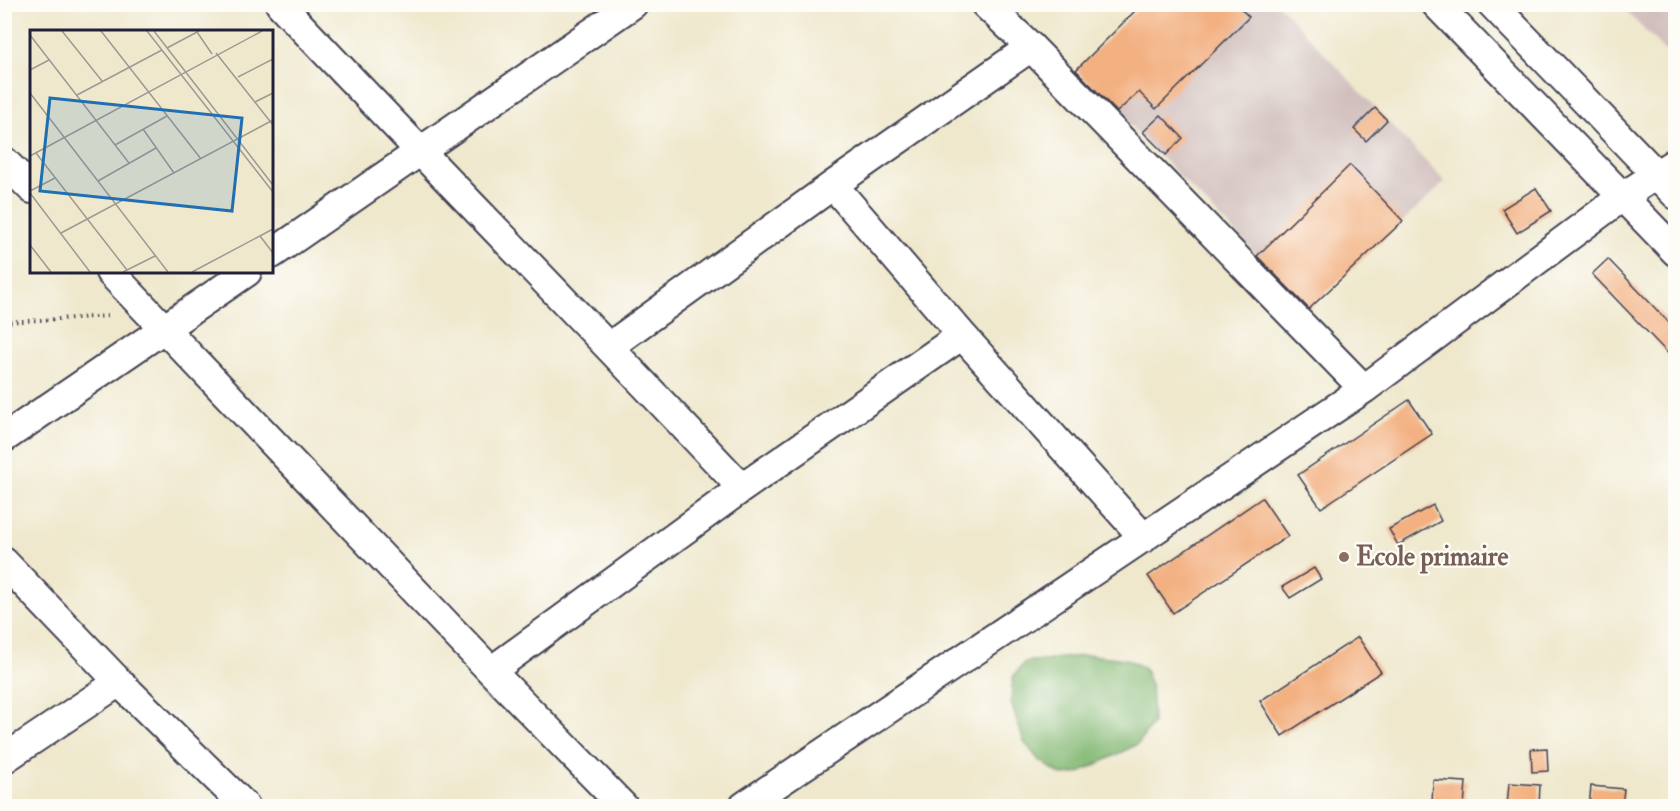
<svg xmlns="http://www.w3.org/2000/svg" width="1680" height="811" viewBox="0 0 1680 811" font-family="'IM FELL Double Pica',serif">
<rect width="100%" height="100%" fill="#fdfcf7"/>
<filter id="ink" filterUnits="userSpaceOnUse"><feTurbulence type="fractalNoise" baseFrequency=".0167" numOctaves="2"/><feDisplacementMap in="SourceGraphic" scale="12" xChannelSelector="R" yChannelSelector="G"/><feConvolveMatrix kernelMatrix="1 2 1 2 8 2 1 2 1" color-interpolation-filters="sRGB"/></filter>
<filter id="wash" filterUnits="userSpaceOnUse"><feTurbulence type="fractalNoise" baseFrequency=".008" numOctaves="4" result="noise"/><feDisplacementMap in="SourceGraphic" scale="24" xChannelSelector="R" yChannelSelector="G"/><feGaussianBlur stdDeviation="1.35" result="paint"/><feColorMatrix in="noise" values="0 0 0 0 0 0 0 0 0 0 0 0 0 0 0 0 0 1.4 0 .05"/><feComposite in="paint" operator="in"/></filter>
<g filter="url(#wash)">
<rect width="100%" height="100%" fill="#efe8cd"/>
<path fill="#d1bfbd" d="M1142 5H1279L1445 182 1309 309 1076 70Z
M1620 5H1675V62L1674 60Z"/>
<path fill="#84b975" stroke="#536e58" stroke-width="1.5" d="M1090 655 1126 659 1144 668 1151 685 1153 723 1138 744 1077 774 1061 775 1038 759 1024 742 1011 703 1013 677 1025 662Z"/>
<g id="blocks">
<path fill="#f3b081" d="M1142 4H1236L1249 17 1156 109 1139 92 1117 112 1076 70Z
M1375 108 1387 120 1366 141 1354 129Z
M1161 115 1183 138 1166 155 1143 132Z
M1350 165 1403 221 1309 309 1257 256Z
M1536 188 1551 211 1517 233 1502 209Z
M1608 259 1676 330V362L1592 274Z
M1409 400 1432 434 1321 508 1298 475Z
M1262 498 1288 536 1173 613 1148 576Z
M1433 505 1441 521 1398 545 1389 529Z
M1314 568 1321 579 1290 598 1282 587Z
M1358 637 1381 672 1282 736 1260 701Z
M1547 748 1548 771 1532 772 1531 749Z
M1433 780 1466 782 1464 806 1432 805Z
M1509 783 1540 785 1539 806H1507Z
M1591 786 1624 789 1622 806H1589Z"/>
</g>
</g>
<g filter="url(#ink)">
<use href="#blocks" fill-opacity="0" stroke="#414051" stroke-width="1.5"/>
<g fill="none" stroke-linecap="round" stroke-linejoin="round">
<defs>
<path id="minor" d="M280 4C433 167 590 325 742 488
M985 4 1031 47 1364 389
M1436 4 1676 252
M1492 4 1676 195
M4 161 32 189
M833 185 962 335 1144 538
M272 254 633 4
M110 272 491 671 623 806
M610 346 833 185 1031 47
M4 438 247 272
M4 562 119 682 245 806
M491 671 742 488 962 335
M4 759 119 682
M744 806 1364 389 1622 197 1676 162"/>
</defs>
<use href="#minor" stroke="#414051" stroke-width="32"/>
<path stroke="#414051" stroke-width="4" stroke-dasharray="1.5 4.5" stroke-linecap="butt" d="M4 322 111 316"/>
<use href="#minor" stroke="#fff" stroke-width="28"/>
</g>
</g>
<circle fill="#8d6e63" stroke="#fdfcf7" stroke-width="2" cx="1344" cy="557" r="6"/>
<g text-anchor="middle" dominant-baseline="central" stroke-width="4.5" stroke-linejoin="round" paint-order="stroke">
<g font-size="26" font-weight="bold" fill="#785e54" stroke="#fdfcf7" text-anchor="start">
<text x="1356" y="557">Ecole primaire</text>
</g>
</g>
<g transform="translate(30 30)">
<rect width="243" height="243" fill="#efe8cd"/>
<path fill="none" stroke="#9d9993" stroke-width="1.5" d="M32 1 72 51M71 1 171 129M117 1 243 162M124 1 243 155M167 2 182 24M0 5 99 133M137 18 169 1M186 23 243 95M0 40 19 30M208 47 243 29M0 63 138 242M47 65 132 20M225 72 243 63M113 99 144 143M85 115 137 86M6 123 97 240M0 126 232 1M68 151 126 118M0 161 25 148M0 163 60 242M31 203 243 90M230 206 243 223M0 215 21 242M93 242 125 226M162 242 243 199"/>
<path fill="#1f6fb2" fill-opacity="0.15" stroke="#1f6fb2" stroke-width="3" d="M20 68 212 88 202 181 10 161Z"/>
<rect width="243" height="243" fill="none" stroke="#22223b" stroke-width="3"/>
</g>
<rect width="1680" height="811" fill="none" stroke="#fdfcf7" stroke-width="24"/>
</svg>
